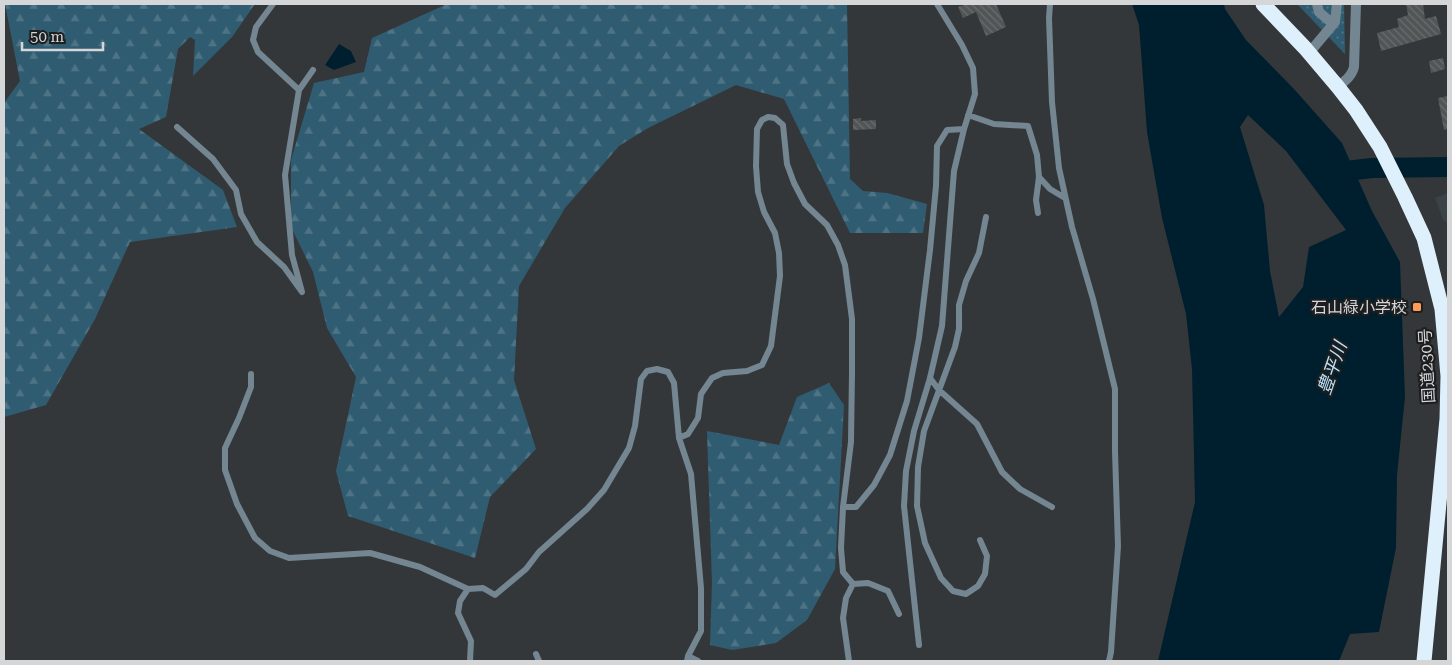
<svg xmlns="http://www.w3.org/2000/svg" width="1452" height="665" viewBox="0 0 1452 665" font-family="'Roboto Serif','Noto Sans JP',serif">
<defs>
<pattern id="forest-firs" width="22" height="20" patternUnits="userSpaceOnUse" patternTransform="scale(1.25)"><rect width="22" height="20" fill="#305c72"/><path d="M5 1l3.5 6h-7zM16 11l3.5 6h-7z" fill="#4d7385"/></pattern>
<pattern id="park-dots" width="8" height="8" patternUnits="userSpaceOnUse" patternTransform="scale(1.25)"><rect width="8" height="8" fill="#305c72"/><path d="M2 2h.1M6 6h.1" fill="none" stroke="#4d7385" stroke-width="1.8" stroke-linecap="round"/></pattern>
<pattern id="building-back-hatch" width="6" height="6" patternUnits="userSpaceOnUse" patternTransform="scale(1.25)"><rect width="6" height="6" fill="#525556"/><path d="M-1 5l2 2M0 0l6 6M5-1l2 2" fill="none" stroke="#6a6d6e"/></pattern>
</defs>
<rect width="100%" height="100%" fill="#343739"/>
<path fill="#3a4347" d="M1448 193V228L1446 221 1444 222 1435 198Z"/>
<path fill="url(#forest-firs)" d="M5 4H255L232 37 193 76 195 40 190 37 178 49 166 117 139 129 223 190 237 227 130 242 95 319 46 405 4 417V103L20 81Z
M447 4H847L850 179 863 191 887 193 927 204 923 233H850L784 99 736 85 648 128 619 146 565 208 519 286 514 380 536 449 490 497 475 558 348 516 336 471 356 377 327 328 313 272 291 227V160L314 83 364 72 372 38Z
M829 383 844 405 835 569 807 620 776 643 732 650 710 645 712 583 707 431 779 445 797 397Z"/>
<path fill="url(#park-dots)" d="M1297 4H1344L1345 54Z"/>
<path fill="#001f2e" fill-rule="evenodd" d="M1132 4H1224L1225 9 1246 40 1294 89 1342 143 1372 211 1400 262 1405 397 1397 475 1396 548 1379 632 1350 634 1339 661H1158L1195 502 1192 369 1186 314 1162 218 1147 132 1139 25ZM1248 115 1286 151 1346 230 1309 247 1303 287 1279 317 1270 271 1264 205 1240 127Z
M339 44 351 51 356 62 334 70 325 65Z"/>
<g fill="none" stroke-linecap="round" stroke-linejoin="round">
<path stroke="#001f2e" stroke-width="20" d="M1328 173 1372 168 1448 167"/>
</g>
<path fill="url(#building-back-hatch)" d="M967 4H996L1006 27 986 36 976 12 963 18 958 7Z
M1406 4H1423L1425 19 1436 16 1441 34 1381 51 1377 33 1399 27 1397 19 1408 15Z
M1443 58 1445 69 1431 73 1429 61Z
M1448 96V129L1444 130 1438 98Z
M861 118V121L876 120V129L853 130V119Z"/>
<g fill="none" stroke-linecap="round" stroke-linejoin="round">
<path stroke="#738691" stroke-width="6" d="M273 4 256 27 253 40 258 52 299 90
M1050 4 1049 18 1052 102 1059 168 1072 227 1093 299 1115 389V452L1118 546 1111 652 1109 661
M968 115 994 124 1028 126 1037 155 1039 177 1036 200 1038 213
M177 127 213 159 236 190 241 214 257 242 284 267 302 292 292 255 285 175 299 90 313 70
M1039 177 1050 189 1065 198
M251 374V387L239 418 225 448V470L237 504 255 538 270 551 289 558 370 553 420 567 468 589
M930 378 939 390 977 424 1002 472 1020 489 1052 507
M679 438 688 434 698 418 701 394 712 378 723 373 747 371 762 365 771 346 780 276 779 253 775 233 764 212 758 192 756 166 757 129 762 120 768 117 775 118 783 125 787 164 794 183 805 204 827 225 838 245 845 265 852 319V373L851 442 843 507 841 548 843 572 853 584 868 583 888 591 899 614
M843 507H856L874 485 890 455 907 401 919 338 930 250 936 186 937 146 947 130 964 129
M980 540 987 556 985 574 978 586 966 594 953 591 941 578 925 543 917 506 918 467 924 431 955 347 959 329V305L966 281 979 253 986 217
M919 645 904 506 906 471 914 431 930 378 942 326 954 171 964 129 975 94 973 68 962 45 937 4
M536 654 539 661
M688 656 698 661
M470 661 471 641 458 613 460 601 468 589 483 588 495 595 526 569 539 552 587 509 604 490 629 448 635 426 641 379 647 371 657 369 668 372 674 383 679 438 691 474 701 588V631L688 656 687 661
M849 661 843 618 846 598 853 584"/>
<path stroke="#738691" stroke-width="10" d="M1317 4 1319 12 1333 24
M1309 53 1335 22 1337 4
M1338 87C1345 81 1352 76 1354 67L1356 4"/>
<path stroke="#def0fb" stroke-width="15" d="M1263 4 1305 48 1338 87 1356 110 1380 147 1405 197 1424 238 1442 309 1448 376 1447 419 1424 661"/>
</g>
<rect fill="#ff9b59" stroke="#1d1e1f" stroke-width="2" x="1412" y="302" width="10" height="10" rx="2.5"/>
<g text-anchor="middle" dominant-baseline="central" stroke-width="4.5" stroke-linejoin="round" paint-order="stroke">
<g font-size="16" fill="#d4d6d7" stroke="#1d1e1f" text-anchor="end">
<text x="1407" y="307">石山緑小学校</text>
</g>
<g font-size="16" fill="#d4d6d7" stroke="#1d1e1f">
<text transform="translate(1427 366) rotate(-93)">国道230号</text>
</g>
<g font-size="18" font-style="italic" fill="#b8e2fa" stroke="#1d1e1f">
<text transform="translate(1332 368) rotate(-71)">豊平川</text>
</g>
</g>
<rect width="1452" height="665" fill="none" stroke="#d4d6d7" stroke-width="10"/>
<path d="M22 42v8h81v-8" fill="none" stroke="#d4d6d7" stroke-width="2.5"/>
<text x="30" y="42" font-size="15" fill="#d4d6d7" stroke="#1d1e1f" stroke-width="4" paint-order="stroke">50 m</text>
</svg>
